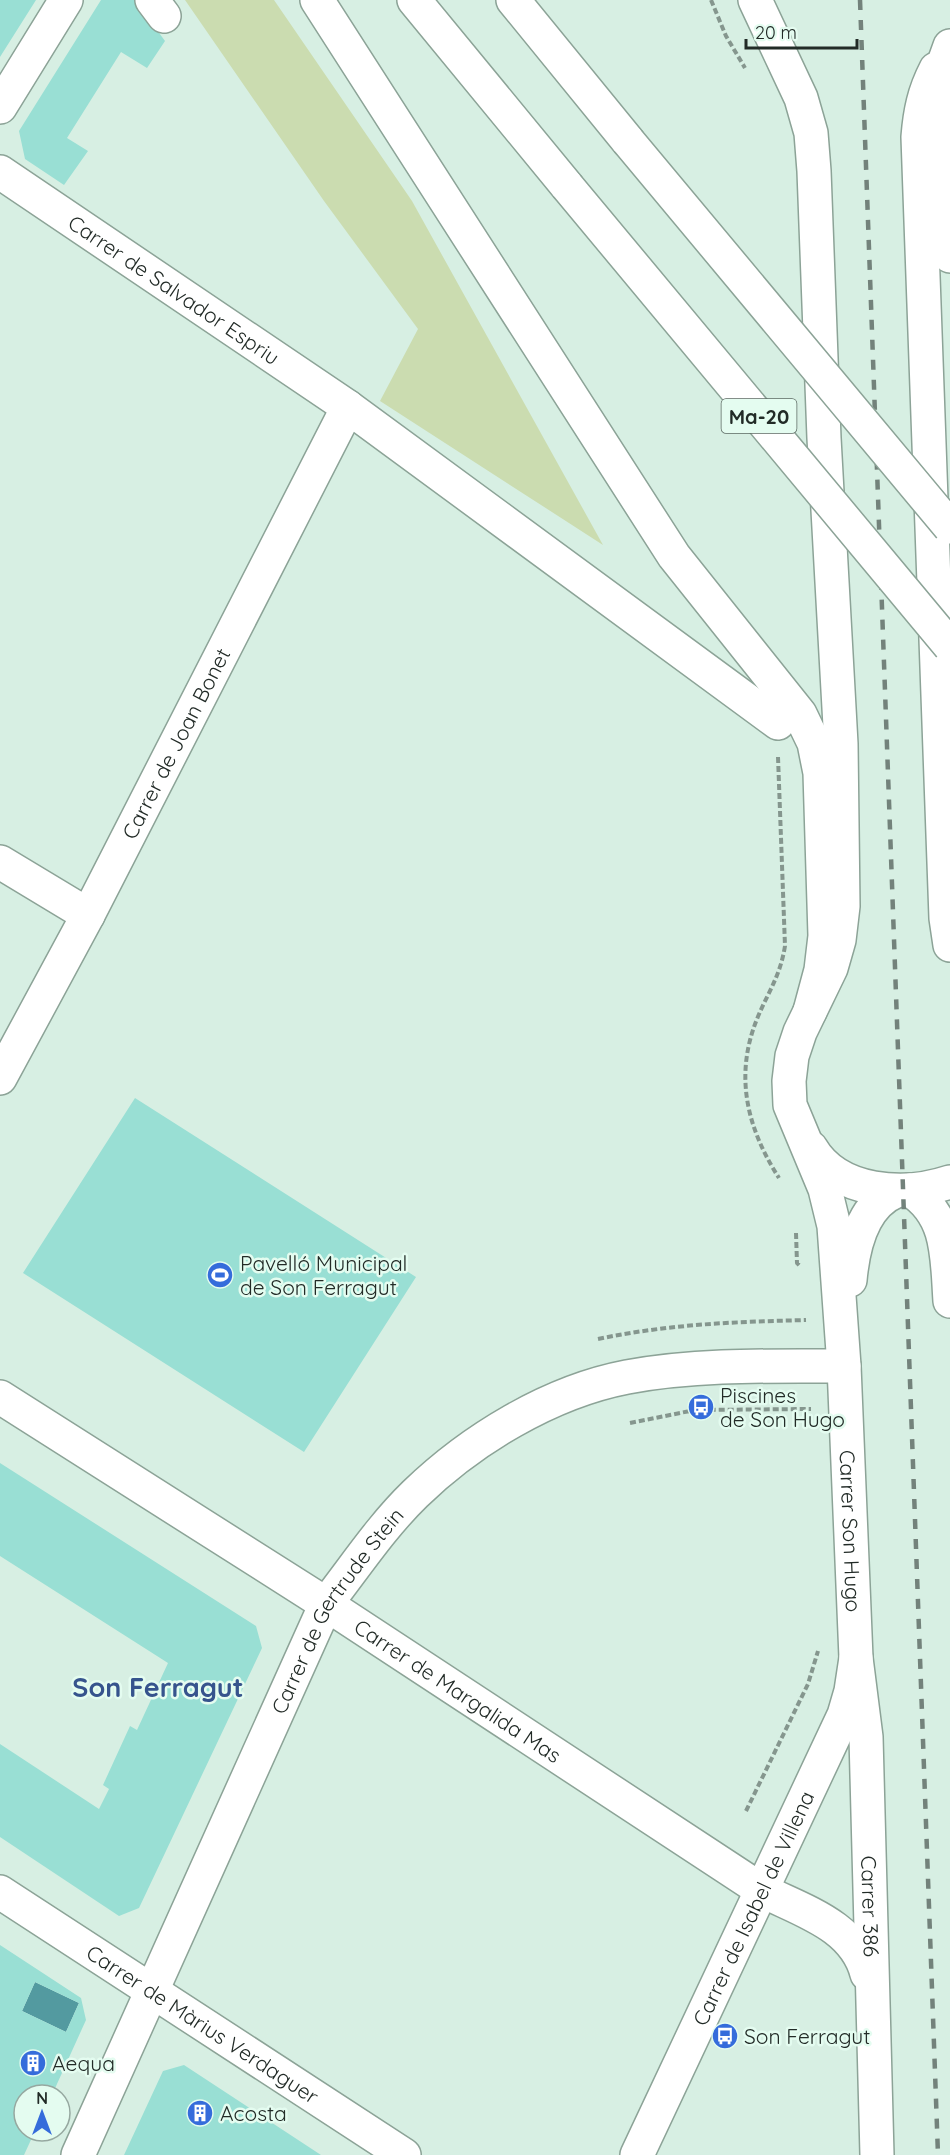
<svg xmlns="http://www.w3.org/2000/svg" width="950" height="2155" viewBox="0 0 950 2155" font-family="Quicksand,sans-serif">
<rect width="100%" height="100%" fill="#d7efe3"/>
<path fill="#cbdcb0" d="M185 0H274L412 201 603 545 380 401 418 329 324 201Z"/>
<path fill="#539aa0" d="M35 1982 79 2003 66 2032 22 2011Z"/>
<path fill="#99dfd4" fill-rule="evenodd" d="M0 0H36L0 57Z
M101 0H135L165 41 147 68 121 52 67 138 88 151 64 185 25 159 19 131Z
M135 1098 416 1277 304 1452 23 1273Z
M0 1463 256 1626 262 1648 139 1908 119 1916 0 1837V1744L99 1809 109 1789 103 1785 130 1726 137 1730 168 1663 0 1556Z
M0 1945 81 1998 86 2020 52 2095H24V2131H35L24 2155H0ZM35 1982 79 2003 66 2032 22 2011Z
M184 2065 321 2155H124L163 2071Z"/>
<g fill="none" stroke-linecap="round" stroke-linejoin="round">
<defs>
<g id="street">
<path d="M152 0 164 16"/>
<path id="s1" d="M755 0 801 98 811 133 814 171 824 438 841 744 843 906 839 940 831 968 800 1032 792 1056 789 1081 790 1105 825 1189 834 1226 844 1366 856 1658 866 1737 877 2155"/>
<path d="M936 69C924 92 920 112 918 137L946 918 950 945"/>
<path d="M0 107 66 0"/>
<path id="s2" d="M0 172 348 407 778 723"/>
<path d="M0 862 88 915"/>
<path id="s3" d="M0 1078 88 915 348 407"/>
<path d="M811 1148C838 1194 905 1197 950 1182"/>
<path d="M910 1190C950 1215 947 1259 950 1301"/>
<path d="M850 1280C853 1247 862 1205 896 1191"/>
<path id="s4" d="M0 1397 326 1604 763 1891C803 1911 855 1926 867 1974"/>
<path id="s5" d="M0 1892 404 2155"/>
<path id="s6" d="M78 2155 326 1604C355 1567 381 1527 415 1494 471 1440 549 1392 627 1377 698 1364 771 1366 844 1366"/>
</g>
<g id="secondary">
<path id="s7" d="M637 2155 844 1715 851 1691 856 1658"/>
</g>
<path id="highway" d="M317 0 674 556 800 714 814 743 820 773 825 936 821 970 810 1011
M414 0 567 186
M513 0 628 141
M950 46 941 71 936 108 942 207 950 256"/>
</defs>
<use href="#street" stroke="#8ca397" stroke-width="36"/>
<use href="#secondary" stroke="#8ca397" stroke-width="36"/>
<use href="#highway" stroke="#8ca397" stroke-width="36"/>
<path stroke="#85968e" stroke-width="4" stroke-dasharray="6 3" stroke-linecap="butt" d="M711 0 726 36 745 68
M778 757 785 946C780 977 768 992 757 1019 734 1076 747 1128 779 1178
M796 1233 797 1263 800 1266
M598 1339C670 1324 733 1322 806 1320
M630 1423 695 1410 811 1409
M746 1811 808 1684 818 1651"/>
<use href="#street" stroke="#fff" stroke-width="33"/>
<use href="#secondary" stroke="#fff" stroke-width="33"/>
<use href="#highway" stroke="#fff" stroke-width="33"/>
<path stroke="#73827b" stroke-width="4.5" stroke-dasharray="10 10" stroke-linecap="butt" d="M860 0 938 2155"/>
<defs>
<path id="highway-bridge" d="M628 141 950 527
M567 186 950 646"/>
</defs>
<use href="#highway-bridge" stroke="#8ca397" stroke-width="36" stroke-linecap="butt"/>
<use href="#highway-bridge" stroke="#fff" stroke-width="33"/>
</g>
<defs>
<symbol id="stadium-disc" viewBox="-11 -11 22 22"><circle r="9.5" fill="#356cdb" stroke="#e4fcf0"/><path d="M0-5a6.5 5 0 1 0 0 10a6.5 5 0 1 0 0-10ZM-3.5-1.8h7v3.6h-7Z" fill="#fff"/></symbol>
<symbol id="bus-disc" viewBox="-11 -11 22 22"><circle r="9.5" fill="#356cdb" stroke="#e4fcf0"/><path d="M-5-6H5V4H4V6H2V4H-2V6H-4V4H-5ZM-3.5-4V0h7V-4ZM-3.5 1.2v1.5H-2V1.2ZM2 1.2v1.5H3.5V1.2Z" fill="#fff"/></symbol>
<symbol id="building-disc" viewBox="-11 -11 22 22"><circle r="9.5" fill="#356cdb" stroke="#e4fcf0"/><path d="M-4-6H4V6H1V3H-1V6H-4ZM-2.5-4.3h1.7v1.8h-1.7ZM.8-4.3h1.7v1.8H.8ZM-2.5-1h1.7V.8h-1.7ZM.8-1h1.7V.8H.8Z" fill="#fff"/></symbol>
</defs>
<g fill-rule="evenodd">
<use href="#stadium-disc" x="205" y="1260" width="30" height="30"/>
<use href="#bus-disc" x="686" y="1392" width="30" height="30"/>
<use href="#bus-disc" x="710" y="2021" width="30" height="30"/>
<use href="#building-disc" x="18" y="2048" width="30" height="30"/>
<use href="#building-disc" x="185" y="2098" width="30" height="30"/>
</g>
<g text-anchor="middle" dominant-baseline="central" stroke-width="5" stroke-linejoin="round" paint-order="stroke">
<rect fill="#e4fcf0" stroke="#5c6a63" stroke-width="1.5" x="721.5" y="399" width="75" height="34" rx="4.5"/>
<g font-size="20" font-weight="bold" fill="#222b27">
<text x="759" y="416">Ma-20</text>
</g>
<g font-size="21" fill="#222b27" stroke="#e4fcf0">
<text stroke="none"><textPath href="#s2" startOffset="210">Carrer de Salvador Espriu</textPath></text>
<text stroke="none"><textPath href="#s3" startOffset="378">Carrer de Joan Bonet</textPath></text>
<text stroke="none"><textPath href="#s1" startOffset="1562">Carrer Son Hugo</textPath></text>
<text stroke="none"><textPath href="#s6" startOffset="604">Carrer de Gertrude Stein</textPath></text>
<text stroke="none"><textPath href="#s4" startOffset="544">Carrer de Margalida Mas</textPath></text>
<text stroke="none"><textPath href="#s1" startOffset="1938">Carrer 386</textPath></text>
<text stroke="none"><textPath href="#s7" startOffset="273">Carrer de Isabel de Villena</textPath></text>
<text stroke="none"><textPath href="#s5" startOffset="242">Carrer de Màrius Verdaguer</textPath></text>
</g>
<g font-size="21" fill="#222b27" stroke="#e4fcf0" text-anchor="start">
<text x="240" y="1263">Pavelló Municipal<tspan x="240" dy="24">de Son Ferragut</tspan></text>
<text x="720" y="1395">Piscines<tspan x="720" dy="24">de Son Hugo</tspan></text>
<text x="744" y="2036">Son Ferragut</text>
<text x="52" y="2063">Aequa</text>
<text x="220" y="2113">Acosta</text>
</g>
<g font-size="27" font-weight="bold" fill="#36548d" stroke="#e4fcf0">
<text x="158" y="1687">Son Ferragut</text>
</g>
</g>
<g transform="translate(42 2113)"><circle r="28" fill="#e4fcf0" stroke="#96a8a0" stroke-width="1.5"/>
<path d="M0-4.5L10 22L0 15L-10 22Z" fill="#356cdb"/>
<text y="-9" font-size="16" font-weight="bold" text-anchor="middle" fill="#222b27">N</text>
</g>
<path d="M746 39v9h111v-9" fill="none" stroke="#222b27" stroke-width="3"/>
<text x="755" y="39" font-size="18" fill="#222b27" stroke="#e4fcf0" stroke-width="4.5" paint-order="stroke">20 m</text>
</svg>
